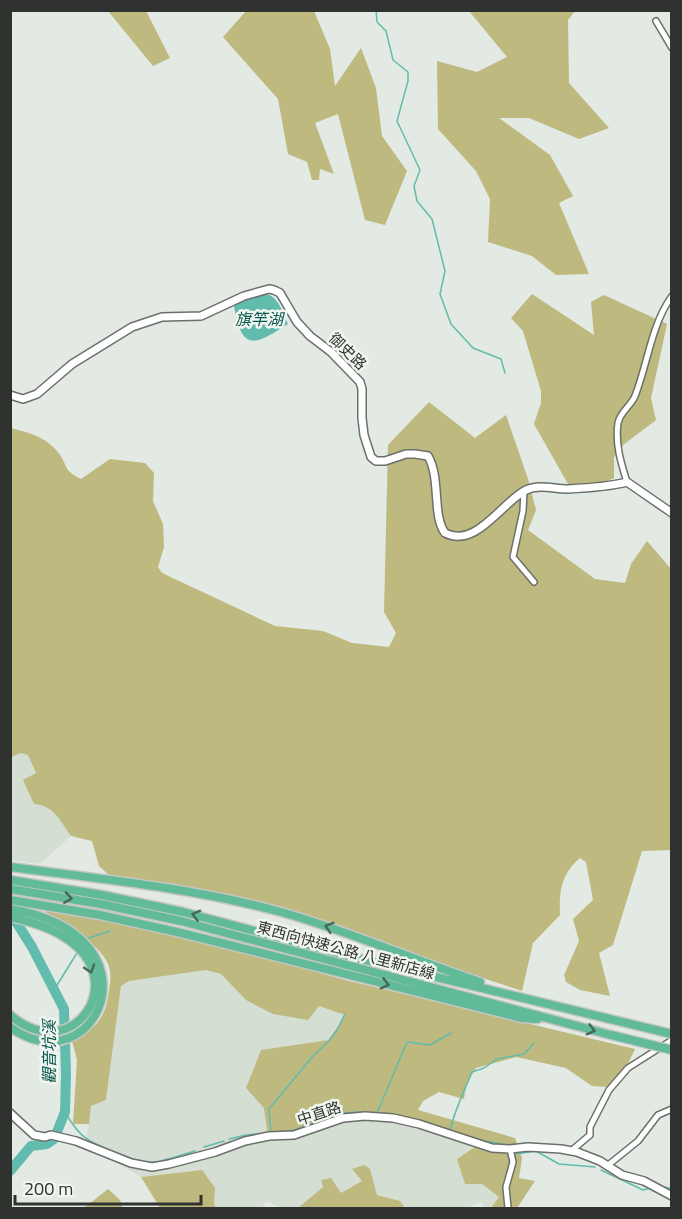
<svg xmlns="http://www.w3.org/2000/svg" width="682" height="1219" viewBox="0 0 682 1219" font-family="'Titillium Web','Noto Sans TC',sans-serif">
<rect width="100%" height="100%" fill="#e3e9e3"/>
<path fill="#d4ded3" d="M21 753 28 754 47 805 53 810 71 836 40 864 11 860V757Z
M206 970 221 974 246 1000 319 1006 345 1015 329 1040 261 1051 246 1088 264 1108 339 1121 372 1118 426 1128 475 1148 482 1184 500 1198 491 1208H485L481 1201 467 1208H405L400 1201 377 1195 370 1169 362 1181 341 1193 321 1180 323 1187 298 1208H281L266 1201 262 1208H217L214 1205 202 1170 141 1177 86 1144 91 1106 106 1100 121 986 129 981Z"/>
<path fill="#bdb97f" d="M247 10 314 11 330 49 335 86 361 48 376 88 382 136 407 171 385 225 365 220 338 114 315 123 334 174 320 169 319 180H312L307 162 288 154 278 99 223 37Z
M108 11H146L170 58 153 66Z
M469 11H575L568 20 569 83 609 128 579 139 529 118H499L550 155 573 196 559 203 589 274 556 275 532 256 488 242 490 199 476 171 438 129 437 61 477 72 507 57Z
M532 294 594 335 591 302 604 295 667 324 651 398 656 420 623 445 614 457V478L600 484H568L534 424 541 403V391L523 331 511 318Z
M429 402 475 438 506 415 528 479 536 510 528 530 595 579 625 583 631 564 647 541 671 569V850L642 851 613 945 599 953 610 996 580 990 566 982 564 975 579 941 573 919 593 900 586 862 580 858C561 874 559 892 560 915L533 943 522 991 235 896 111 877 99 866 92 841 71 836C59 820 55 806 34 804L23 780 36 773 28 755 21 753 11 757V428C29 433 44 436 57 451 69 465 61 469 81 479L110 459 145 463 154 473 153 501 163 524 164 547 158 567 162 573 275 626 323 631 352 643 389 647 396 633 384 612 388 445Z
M45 905 228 947 345 980 635 1049 622 1076 607 1087 592 1086 566 1068 516 1057 476 1068 466 1085 464 1099 439 1092 423 1101 418 1110 515 1138 522 1158 519 1178 535 1181 517 1208H491L499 1197 482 1184H465L457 1159 475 1147 426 1128 372 1118 339 1121 305 1134 268 1137 264 1108 246 1088 261 1050 329 1040 345 1015 319 1006 308 1020 273 1014 246 1000 221 974 206 970 129 981 121 986 106 1100 91 1106 89 1124H73L77 1060 72 1041C94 1028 103 1023 108 997 110 985 113 971 106 960 95 941 63 923 44 911Z
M364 1165 370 1169 377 1195 400 1201 405 1208H298L323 1187 321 1180 331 1178 341 1193 362 1181 352 1169Z
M202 1170 215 1188 214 1205 217 1208H160L141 1177Z
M108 1189 120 1200 123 1208H84Z"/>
<path fill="#62bcad" d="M267 294C279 298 283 313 288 324 255 345 242 353 234 306L239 302Z"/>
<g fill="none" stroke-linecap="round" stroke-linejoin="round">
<path stroke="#62bcad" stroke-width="1.5" d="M376 10 377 22 386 31 393 60 408 72V81L397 121 420 170 414 186 417 201 432 219 445 271 440 294 451 324 473 348 501 359 505 373
M86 939 110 931
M54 990 77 953
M65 1112C79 1136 85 1140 111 1151
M377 1113 407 1042 430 1045 451 1033
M396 1115 412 1119
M450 1130C455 1109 464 1092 472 1072L484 1068 497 1059 524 1054 534 1043
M271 1133 269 1109 313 1056 327 1043 337 1030 345 1014
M229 1139 246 1135 295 1130 335 1114 356 1112 388 1114
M476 1139 506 1145 514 1144
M204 1147 224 1141
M119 1154 139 1161
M516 1154 536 1151 559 1164 595 1167
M147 1162H158L195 1151
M601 1170 643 1190 651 1188
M661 1186 672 1189"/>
<path stroke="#62bcad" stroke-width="10" d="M10 912 32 947 64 1009 66 1074 65 1112 57 1132
M10 1171 31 1146 47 1144 54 1139"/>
<defs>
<path id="minor" d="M656 21 672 48
M627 482C621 463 615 444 618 423 620 412 631 406 635 396 648 363 651 325 672 296
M524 491 523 511 513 557 534 582
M568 1150 571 1151 590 1135V1127L609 1090 628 1068 672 1040
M607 1166 638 1141 658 1115 672 1109
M508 1208 506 1187 513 1162 510 1149"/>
<path id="tertiary" d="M10 395 23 399 37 394 72 364 132 327 162 317 201 316 244 296 269 289 274 290 280 293 297 322 310 336 331 352 360 382 362 389V418L364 435 371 457 376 461H385L406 454H415L428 456C441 478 432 516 445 533 476 549 502 502 526 490 539 484 554 489 567 489 587 488 608 487 627 482L672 513
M10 1113 34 1135 45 1137 51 1135 76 1141 131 1163 152 1167 169 1164 215 1152 245 1141 269 1136 294 1135 343 1118 365 1116 393 1118 419 1124 492 1148 510 1149 528 1147 561 1149 577 1152 600 1161 622 1175 644 1181 672 1196"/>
<path id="trunk" d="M10 867C101 879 193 888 281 912 349 931 413 960 480 982
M10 880 102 895 183 912 341 954 672 1034
M10 889 101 904 181 921 611 1035
M10 900 100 915 177 932 522 1018 537 1019
M10 909C168 936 94 1089 10 1027
M10 917C37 923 66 932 84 954 119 999 65 1062 10 1015"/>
</defs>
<use href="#minor" stroke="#6c706b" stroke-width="8"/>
<use href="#tertiary" stroke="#6c706b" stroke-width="10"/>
<use href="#trunk" stroke="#c5c6c5" stroke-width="11"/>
<use href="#minor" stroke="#fff" stroke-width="5"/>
<use href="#tertiary" stroke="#fff" stroke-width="7"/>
<use href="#trunk" stroke="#62bb98" stroke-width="8"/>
<defs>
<path id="trunk-bridge" d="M611 1035 672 1050"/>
</defs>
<use href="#trunk-bridge" stroke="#c5c6c5" stroke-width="11" stroke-linecap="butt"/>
<use href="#trunk-bridge" stroke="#62bb98" stroke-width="8"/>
</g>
<defs><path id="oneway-chevron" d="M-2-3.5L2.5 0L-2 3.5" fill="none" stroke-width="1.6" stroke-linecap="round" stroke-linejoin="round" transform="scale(1.5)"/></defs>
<g stroke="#44695a">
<use href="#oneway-chevron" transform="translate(68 898) rotate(9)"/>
<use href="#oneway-chevron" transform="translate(196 915) rotate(-166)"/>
<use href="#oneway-chevron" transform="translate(329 927) rotate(-163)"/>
<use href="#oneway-chevron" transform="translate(90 969) rotate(72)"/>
<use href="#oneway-chevron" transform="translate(385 984) rotate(14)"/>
<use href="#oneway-chevron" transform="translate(591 1030) rotate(15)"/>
</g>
<g text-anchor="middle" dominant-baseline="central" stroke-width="5" stroke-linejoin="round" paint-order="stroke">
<g font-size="15" fill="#303230" stroke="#f1f6f0">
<text transform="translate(348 351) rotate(44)">御史路</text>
<text transform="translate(346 950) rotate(15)">東西向快速公路 八里新店線</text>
<text transform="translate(319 1113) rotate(-18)">中直路</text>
</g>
<g font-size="16" font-style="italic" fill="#05574d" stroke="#f1f6f0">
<text x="259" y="319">旗竿湖</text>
<text transform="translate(49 1052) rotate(-90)">觀音坑溪</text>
</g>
</g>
<rect width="682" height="1219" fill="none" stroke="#303230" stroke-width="24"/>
<path d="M15 1195v9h186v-9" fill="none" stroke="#303230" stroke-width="3"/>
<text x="24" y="1195" font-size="18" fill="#303230" stroke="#f1f6f0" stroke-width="4.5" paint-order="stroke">200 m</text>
</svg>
